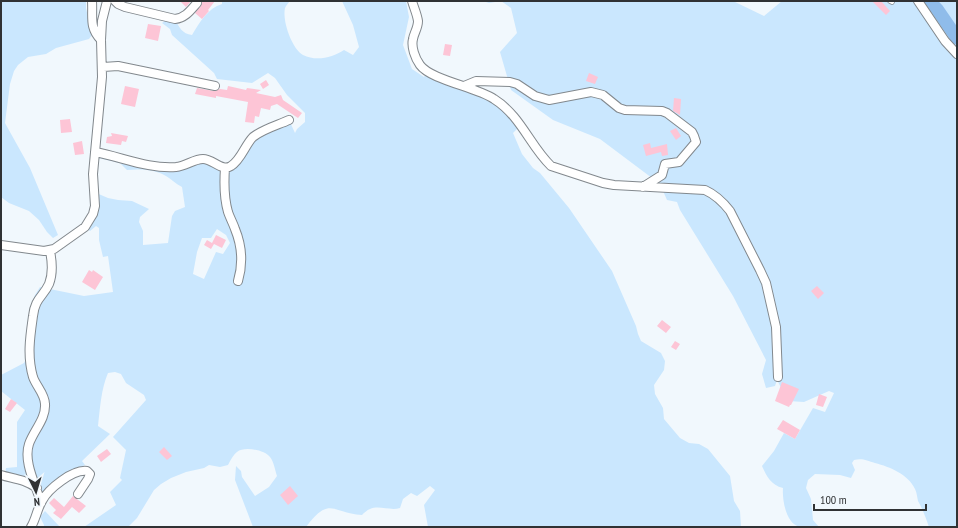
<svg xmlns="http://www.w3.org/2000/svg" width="958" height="528" viewBox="0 0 958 528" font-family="'PT Sans Narrow',sans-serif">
<rect width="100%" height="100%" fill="#f1f8fd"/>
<path fill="#cae7fe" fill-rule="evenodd" d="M1 1H86V8L92 35 89 39 56 48 46 54 28 57 18 65 14 71 10 84 5 123 30 168 58 235 53 238 47 232 39 220 29 211 9 203 1 197Z
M222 1H290C288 3 286 6 285 8 282 21 292 49 303 55 317 62 333 57 344 50L353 55 359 47 353 25 342 1H406L409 17 403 45 412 69 424 77 428 72 479 91 521 125 513 133 522 154 533 168 540 173 569 208 612 271 636 326 638 334 641 341 661 353 665 361 664 370 654 385 655 394 663 408 664 419 680 438 689 443 699 444 708 449 730 476 734 501 740 511 741 527H428L424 505 435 490 430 486 417 496 411 493 403 499 400 508C390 511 379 505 370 509 367 510 364 513 362 515 332 513 330 495 306 527H253L235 480 236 466 241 471 242 477 255 496 269 487 277 476C275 470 274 462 270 457 265 450 244 446 237 452 233 455 230 461 228 465L220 467 209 465 204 468 186 472 171 478 161 484 154 490 137 518 128 527H84L116 505 110 492 122 480 120 478 126 450 113 437 146 400 144 395 126 383 121 374 115 372 108 373C101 389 100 409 98 426L110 434 82 461 85 465 69 472 41 496 35 481 25 476 5 474 6 468 17 467V422L25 410 1 391V375L24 363 29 354 32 303 35 295 40 287 84 296 113 292 108 256 103 257 99 240V228L96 226 90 231 85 227 90 219 94 192 108 198 118 200 132 201 149 209 140 217 139 222 143 231V245L168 243 172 216 175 211 185 207 182 187C176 184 171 179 166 176 154 169 140 169 127 170L120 163 94 157 95 152 166 167 198 160 228 168 248 143 289 120 295 133 297 129 305 122V113L287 95 275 78 268 73 252 83 217 79 214 73 172 35 170 29 162 23 169 18 175 19C179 27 182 34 192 35 199 23 208 8 222 4ZM217 229 226 235 230 243 223 254 216 252 204 279 193 274 197 252 202 238H211Z
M483 1H733L764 16 782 1H957V527H929C926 518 923 510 918 501 917 497 917 493 915 489 908 474 890 467 875 463 867 461 863 458 854 460L852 463 855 470 851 478 840 475 815 474 808 480 806 488 811 499 813 520 819 527C813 527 806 528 800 527 786 524 782 500 783 488 771 485 767 477 762 466L774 451 784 433 795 439 813 408 825 412 834 393 829 391 804 402 788 401 777 380 775 386 766 388 762 374 766 360 733 296 680 210 677 202 667 200 660 184 600 139 553 120 511 90 500 52 517 33 511 8 501 1 489 3Z
M45 511 60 527H44V525L40 517Z"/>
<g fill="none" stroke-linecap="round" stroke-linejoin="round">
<path stroke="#8fbcea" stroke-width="13" d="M929 1 937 9 957 38"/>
</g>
<path fill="#fdc5d6" d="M180 1H191L186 7Z
M202 1H215L208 10 209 11 202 19 195 13 201 6Z
M872 1H881L890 11 886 15Z
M148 24 161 26 158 41 145 38Z
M445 44 452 45 450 56 443 55Z
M589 73 598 77 595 84 586 81Z
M266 80 269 85 263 89 260 84Z
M125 86 139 89 135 107 121 104Z
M228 86 246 90 247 88 261 90 256 93 275 97 281 95 283 100 302 113 298 118 277 104 271 106 270 110 261 108 259 117 255 116 254 123 245 122 248 102 216 96V98L195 94 197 88 214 91 220 89 227 90Z
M674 98 681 99 680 115 673 111Z
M70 119 72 132 61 133 60 120Z
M676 128 681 136 676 140 670 131Z
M111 133 128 136 126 142 122 141 121 145 106 143 107 137 112 136Z
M82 141 84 154 75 155 73 143Z
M650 143 651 148 667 144 668 155 662 156 661 152 646 156 643 145Z
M216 235 226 240 222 248 214 244 211 249 204 245 207 240 212 243Z
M89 270 92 272 93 270 103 277 95 290 82 282Z
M817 286 824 293 818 299 811 291Z
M662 320 671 327 666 333 657 326Z
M675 341 680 344 676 350 671 347Z
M782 382 799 389 791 405H790L789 407 775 401Z
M819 394 827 397 823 407 816 405Z
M11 399 17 403 10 412 5 409Z
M783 420 800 430 795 439 777 429Z
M164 447 172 456 167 460 159 452Z
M107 449 111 454 101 462 97 456Z
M290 486 298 496 288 505 280 495Z
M73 496 86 506 79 513 72 507 61 519 53 513 56 510 49 503 54 498 64 507Z"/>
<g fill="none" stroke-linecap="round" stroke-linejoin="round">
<defs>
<path id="lane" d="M890 1 892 2"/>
<path id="street" d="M92 1C93 17 89 28 101 40
M115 1 118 4 125 7 175 19C185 18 190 11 197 3
M412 1C414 8 417 14 418 21 418 28 414 33 413 39 411 47 415 58 420 65 431 80 476 87 494 99 521 116 530 146 551 166L603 183 614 185 705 190C716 195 723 202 730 211L760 270 766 283 776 327 778 377
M918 1 945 41 957 54
M103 67 118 66 215 86
M464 86 476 81 510 82 517 84 535 96 549 100 591 92 603 95 619 108 625 110 662 111 667 113 692 132 694 136 696 142 679 162 665 164 662 175 643 187
M95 152C122 157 148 169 176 167 186 166 194 159 203 159 213 159 222 172 231 166 241 160 245 145 253 137 263 129 278 125 289 120
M225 168C224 182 224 198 228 212 230 218 233 223 235 229 242 246 243 264 238 281
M1 245 44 251 54 249 85 227 93 214 95 206 93 174 102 77 101 40 102 21 107 1
M1 475C15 479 24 479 37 488
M41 503C36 485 23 462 29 444 34 430 46 419 45 404 45 394 36 386 33 377 27 356 30 337 33 316 35 298 43 297 49 284 53 274 52 261 50 251
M31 527C36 519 37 509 42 501 48 489 73 469 87 471L90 474 88 479 78 494"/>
</defs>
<use href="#lane" stroke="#82888d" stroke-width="5.5"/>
<use href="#street" stroke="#82888d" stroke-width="10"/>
<use href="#lane" stroke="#fff" stroke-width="4"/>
<use href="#street" stroke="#fff" stroke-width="8"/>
</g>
<rect width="958" height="528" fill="none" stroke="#303234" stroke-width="4"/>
<g transform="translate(36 492) rotate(175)" stroke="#f1f8fd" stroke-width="3" paint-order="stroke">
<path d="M0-3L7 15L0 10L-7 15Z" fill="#303234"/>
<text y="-6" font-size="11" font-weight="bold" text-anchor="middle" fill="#303234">N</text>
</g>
<path d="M814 504v6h112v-6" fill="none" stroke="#303234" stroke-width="2"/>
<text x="820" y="504" font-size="12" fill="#303234" stroke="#f1f8fd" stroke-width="3" paint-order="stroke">100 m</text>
</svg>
